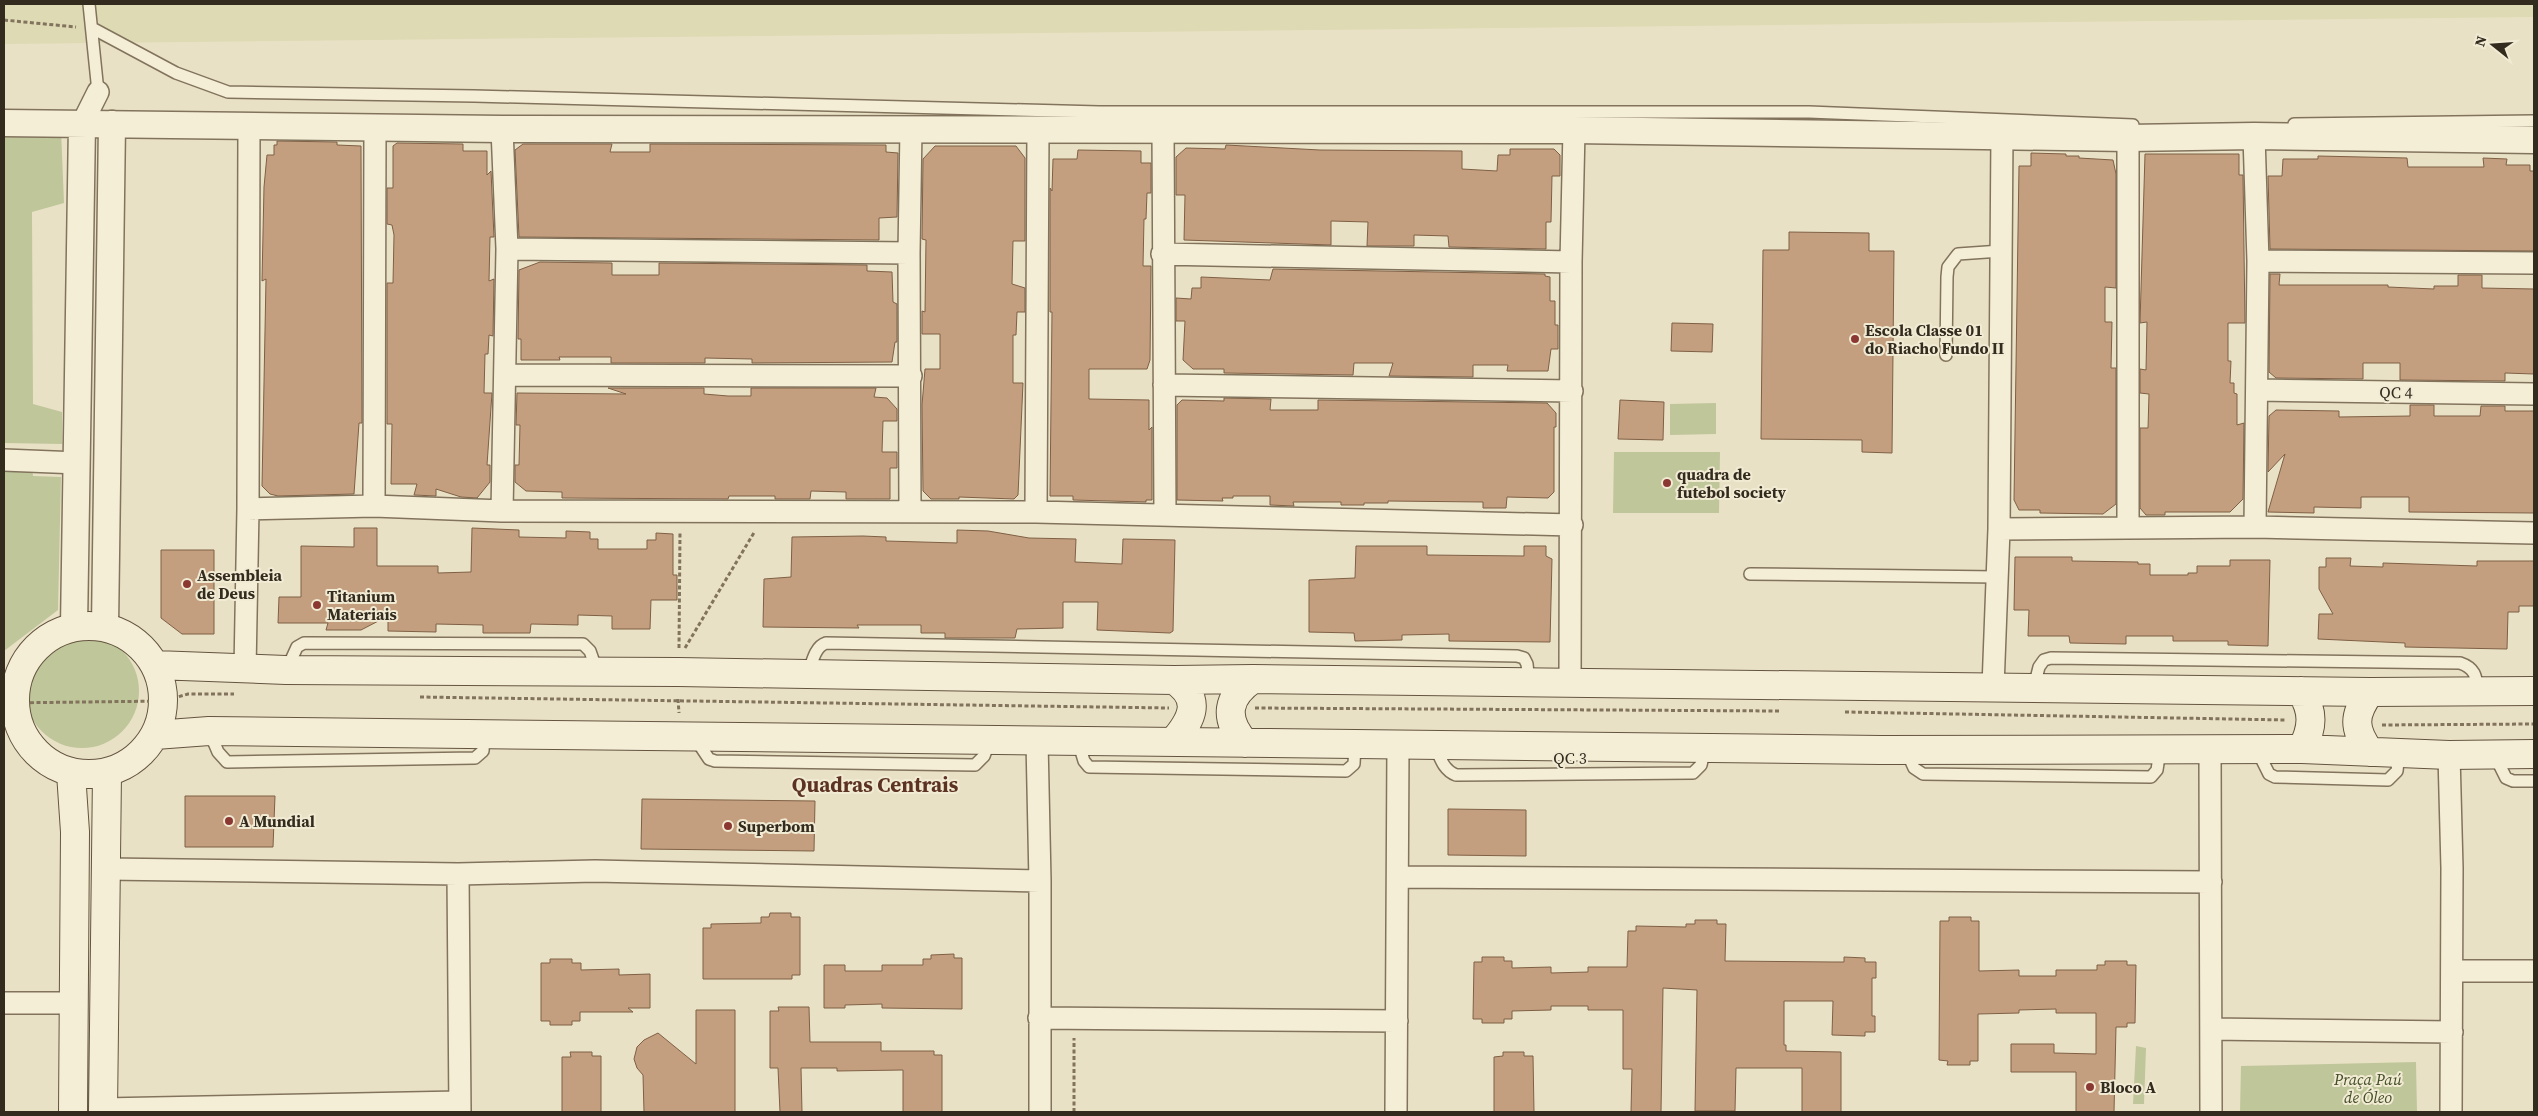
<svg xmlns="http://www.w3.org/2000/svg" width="2538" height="1116" viewBox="0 0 2538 1116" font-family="'Source Serif 4',serif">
<rect width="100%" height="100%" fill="#e9e1c5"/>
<path fill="#dedab3" d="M4 4H2534V17L4 44Z"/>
<path fill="#bfc69a" d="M61 130 64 203 32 212 33 404 62 412V444L4 443V132Z
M1716 403V434L1670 435V404Z
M1614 452H1720L1719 513H1613Z
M32 467 33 476 61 477 58 610 4 651V469Z
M25 691a57 57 0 1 1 114 0a57 57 0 1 1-114 0Z
M2136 1046 2146 1048 2144 1104H2133Z
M2416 1062 2417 1112H2240L2241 1066Z"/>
<path fill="#c49f7f" stroke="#7f6045" d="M277 141 337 142V145L361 146 362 423H359L354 494 278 496 270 494 262 486 266 279 262 281 264 187 267 155H274V145H277Z
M397 143 463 144V151H487V175L491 171 494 237H490L489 281 494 279 493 336 489 335 488 354H485L484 393H492L487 465H490V482L477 498 461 497 436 489V496L414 495 417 484H391L392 424H387V283H393L394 235 392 225 387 224V188H393V146Z
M523 144H612L610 152H650V144L886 145V152L898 153 897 217 879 218V240L519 237 515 150Z
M1226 145 1320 150 1462 151V169L1497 171 1498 155H1510V149H1554L1560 155V176H1552L1551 222H1546V249L1449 247 1448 236 1414 235V246H1367L1368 222 1331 221V245L1184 240 1185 195H1176V157L1186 148 1225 149Z
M935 146H1016L1025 158V241H1013L1012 284 1025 288V312H1017L1016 335H1013V383H1023L1018 495 1014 499 959 497V499H931L923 491 922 405 925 369H940V334H922V311L925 312 926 240 922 239 923 159Z
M1078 150 1141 151V163H1151V193H1147L1146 219H1144L1143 266H1151L1150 360 1147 369H1089V399L1149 400V430L1152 427V500H1146V502L1073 500V496H1050L1052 312H1050V188L1052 191 1053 159H1077Z
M2031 153 2066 154V156H2079V158L2113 160 2116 174V288L2105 287V322H2112L2111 368H2116V504L2103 514 2040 513V510H2019L2014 500 2019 166H2031Z
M2145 154H2239V175H2243L2245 323H2228V361H2231L2230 383H2234V393L2237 394V425L2244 423 2243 499 2230 512H2165V515H2146L2140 508V428H2148L2149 394 2140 393V369L2146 370 2147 322 2140 323Z
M2318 156 2407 158 2408 167H2484L2483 158 2507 159 2506 165H2530V171H2534V251L2270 249 2268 176H2282L2283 159H2318Z
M1789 232 1869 233V251H1894L1892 453 1862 452V440L1761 439 1763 250H1789Z
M540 262 612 263V275H659V263L867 265V271L892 272 893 302 897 304V342H895L892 362 752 363V359L705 358V363H611V357H559L560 360H521V339H518L519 270Z
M1273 269 1545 274V276L1550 277V301H1555V325H1558V349H1551L1548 371H1507L1508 365H1473V377L1389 376 1393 363H1354L1353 375 1224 373V369H1193L1183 360 1185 321H1176V298L1191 299 1192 288H1201V277L1270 280Z
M2270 274H2280L2279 285H2388V287L2434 289V286H2458V275H2482V288L2534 289V374L2505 373V381L2400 380V363H2363V379L2276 378 2269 372Z
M1672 323 1713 324 1712 352 1671 351Z
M608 388H704V394L728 396H751V388H876L874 397 887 398 897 409V421H883L882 452H897V468H890V499H846V492L811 491 810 499H775V496H729L728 499 562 498V492L526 491 515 482V465H519L520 425H516L517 393 626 394Z
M1224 398 1271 399 1270 410H1318V400L1547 403 1556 413V427H1554V492L1548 498 1507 497 1506 508H1483V502L1388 501V503H1364V505H1341V502H1293L1294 506 1270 505V496H1233V498H1222L1223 501 1177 500V405L1182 400 1224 401Z
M1620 400 1664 402 1663 440 1618 439Z
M2410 405H2434V416H2480L2481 406H2505V411H2534V513L2409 512V497H2361V508L2314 507V513L2268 512 2285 454 2268 472 2269 416 2276 410 2339 411V417L2410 416Z
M354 528H377V566H438V573L471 572 472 528 519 530V537L566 538V531L590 532V539H598V549H647V540H656V533L673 534V575H677V600H651L650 629H612V616L578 615V625L531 624 530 633H483V625L436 624V632L388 631V616L361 630H326L328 623H278L279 597H301V546L354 547Z
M957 530 988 531 1029 538 1076 539 1075 562 1122 564 1123 539 1175 540 1173 631 1170 633 1097 630 1098 602H1063V628L1017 629 1015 638H945V633H921V625H857L859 628 763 627 764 579 791 577 792 537 863 536 886 537V541L957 543Z
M1356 546H1427V555L1524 556V546H1546V556L1552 559 1550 642 1449 641V634L1402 635V640L1355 641 1354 633 1309 632V580L1355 578Z
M161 550H214V634H182L161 618Z
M2015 557H2072V561L2138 562V564H2150V575H2188V573H2197V566H2230V560H2270L2268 646 2228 645V641H2173V636H2126V644L2070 643 2069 636H2028L2029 610H2014Z
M2326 558H2351L2350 566 2383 567V563L2477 566V561H2534V606H2519V612H2508L2507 649 2405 647V643L2318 639 2319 614H2333L2319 589V567H2326Z
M185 796H275L273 847H185Z
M642 799 815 801 814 851 641 849Z
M1448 809 1526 810V856L1448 855Z
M770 913H791V917H800V975H792V979H703V928H711V924L761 923V917H769Z
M1949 917H1971V921H1979V971L2019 970V976H2056V970H2097V965H2105V961H2127V965H2136L2135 1023H2127V1027H2116L2114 1112H2076V1072H2011V1044H2054V1053L2096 1054V1013H2056V1009L2019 1010V1013L1978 1014V1061H1970V1065H1947L1948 1061 1939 1060 1940 921H1949Z
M1695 920H1717V924H1726L1725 961 1833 962H1844V957L1865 958V962H1876V978H1872V1016H1875V1032H1865V1036L1832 1035 1833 1001H1784V1045H1786V1051L1841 1052V1112H1802V1068H1736L1735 1111H1695L1697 990 1663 988 1661 1112H1631L1632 1069H1623V1010H1588V1006H1551V1010L1512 1011V1019H1504V1023H1482V1019H1473L1474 962H1482V957H1504V961H1512V968L1551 967V973L1588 972V967H1627L1628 931H1636V926L1686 927V924H1695Z
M954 954V958H962V1009L882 1008V1004L845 1005V1008H824V965H845V971H882V965H923V959H931V955Z
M550 959H572V963H581V970L619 969V975L650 974V1008H628L633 1012H580V1021H572V1025H550V1021H541V963H550Z
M778 1007H809L810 1042H881V1051H934V1055H942V1112H903V1070L837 1071V1068H801L802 1112H780L778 1068H770V1011H779Z
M696 1010H735V1112H644L643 1075 637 1068 634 1059 637 1047 644 1040 658 1033 696 1064Z
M570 1052H592V1056H601V1112H562V1057H571Z
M1503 1052H1524V1056H1533L1534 1112H1494V1057L1503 1056Z"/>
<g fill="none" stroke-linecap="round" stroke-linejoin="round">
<defs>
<path id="service" d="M89 4 98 92
M92 28 176 73 228 92 474 96 1099 112H1809L2133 125
M2294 124 2534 121
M1946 355 1947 277 1948 267 1958 254 2001 251
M1750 574 1997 577
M287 669 297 647 304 643 583 644 590 651 597 671
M808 674C812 664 814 647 826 643L1517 656 1524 658 1527 664 1529 683
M2034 687 2039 667 2044 660 2051 658 2460 663C2475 668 2476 676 2478 690
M209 731 218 752 227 762 475 758 483 751 484 736
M695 738 709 759 715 761 975 765 984 756 990 740
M1078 741 1084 761 1089 767 1346 771 1354 764 1355 744
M1435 746C1440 757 1443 770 1456 775L1693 773 1701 765 1705 748
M1906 750 1914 768 1923 774 2151 777 2157 770 2160 750
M2257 750 2269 774 2275 777 2388 780 2397 771 2399 753
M2495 756 2506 778 2513 781H2534"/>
<path id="minor" d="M82 124 98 92
M502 129 507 249 502 511
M1163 129 1165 515
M2254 136 2258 261 2255 527
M2128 138V528
M507 249 909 253
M1162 254 1571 262
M2258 261 2534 263
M506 375 911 376
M1164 385 1572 391
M2257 390 2534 394
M4 460 78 463
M374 506 375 128
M248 509 374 506 502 511 1036 512 1572 525
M910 511 909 253 911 128
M1036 512 1038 129
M1999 529 2255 527 2534 533
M245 669 248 509 249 126
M1570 683 1571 262 1574 130
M1993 687 1999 529 2002 134
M1037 741 1040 881V1112
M2210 751 2211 1112
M2449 755 2452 868 2451 1112
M107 869 458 874 595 871 1040 881
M458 874 460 1112
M1398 877 2211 882
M2452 971H2534
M4 1003H74
M1039 1018 1397 1021
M2211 1029 2452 1032
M103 1109 459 1102
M1396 1112 1398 746"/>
<path id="tertiary" d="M4 123 502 129 1574 130 2128 138 2254 136 2534 140
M74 627 82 124
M105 627 112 124"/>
<path id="secondary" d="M15 700a74 74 0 1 1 148 0a74 74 0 1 1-148 0Z
M155 665 286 670 678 672 1174 680 1253 679 2370 692 2534 691
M2301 691C2314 712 2313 727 2302 749
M2370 692C2353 715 2353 729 2370 752
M155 735 209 731 1881 750 2302 749 2449 755 2534 754
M1173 742C1192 720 1203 699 1174 680
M1245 743C1223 718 1227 697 1253 679
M71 773 75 832 73 1112
M103 1112 107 773"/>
</defs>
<use href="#service" stroke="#82735d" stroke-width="14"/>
<use href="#minor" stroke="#82735d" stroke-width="24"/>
<use href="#tertiary" stroke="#82735d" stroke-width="29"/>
<use href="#secondary" stroke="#645440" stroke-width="30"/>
<path stroke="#82735d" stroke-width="3" stroke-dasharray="4 2.5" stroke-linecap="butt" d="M4 20 76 27
M679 648 680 532
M685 648 755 531
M420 697 1169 708
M678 699 679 713
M4 703 164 701 188 694H234
M1255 708 1779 711
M1845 712 2286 720
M2382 725 2534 724
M1074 1112V1038"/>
<use href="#service" stroke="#f5eed7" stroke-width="11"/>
<use href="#minor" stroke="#f5eed7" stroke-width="21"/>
<use href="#tertiary" stroke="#f5eed7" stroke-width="26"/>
<use href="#secondary" stroke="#f5eed7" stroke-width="28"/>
</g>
<g fill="#8b3833" stroke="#f2ebd4" stroke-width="2">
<circle cx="1855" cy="339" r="5"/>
<circle cx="1667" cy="483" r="5"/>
<circle cx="187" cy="584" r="5"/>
<circle cx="317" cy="605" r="5"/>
<circle cx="229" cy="821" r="5"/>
<circle cx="728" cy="826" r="5"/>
<circle cx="2090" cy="1087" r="5"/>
</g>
<g text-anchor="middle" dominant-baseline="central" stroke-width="4" stroke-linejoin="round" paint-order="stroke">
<g font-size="16" font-weight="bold" fill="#342b1f" stroke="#f2ebd4" text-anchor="start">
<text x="1865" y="330">Escola Classe 01<tspan x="1865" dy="18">do Riacho Fundo II</tspan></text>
<text x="1677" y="474">quadra de<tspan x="1677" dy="18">futebol society</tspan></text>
<text x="197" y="575">Assembleia<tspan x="197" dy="18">de Deus</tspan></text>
<text x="327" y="596">Titanium<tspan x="327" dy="18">Materiais</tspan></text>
<text x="239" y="821">A Mundial</text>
<text x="738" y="826">Superbom</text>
<text x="2100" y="1087">Bloco A</text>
</g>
<g font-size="16" fill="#342b1f" stroke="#f2ebd4">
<text transform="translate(2396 392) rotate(1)">QC 4</text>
<text x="1570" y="758">QC 3</text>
</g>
<g font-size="16" font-style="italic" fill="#434e28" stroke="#f2ebd4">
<text x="2368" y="1079">Praça Paú<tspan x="2368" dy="18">de Óleo</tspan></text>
</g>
<g font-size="21" font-weight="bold" fill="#5c3223" stroke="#f2ebd4">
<text x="875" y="784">Quadras Centrais</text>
</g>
</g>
<rect width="2538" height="1116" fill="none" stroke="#342b1f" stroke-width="10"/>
<g transform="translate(2493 45) rotate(287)" stroke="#f2ebd4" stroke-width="4" paint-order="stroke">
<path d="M0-4L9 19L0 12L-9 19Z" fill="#342b1f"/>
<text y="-8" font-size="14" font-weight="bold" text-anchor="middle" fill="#342b1f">N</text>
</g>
</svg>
